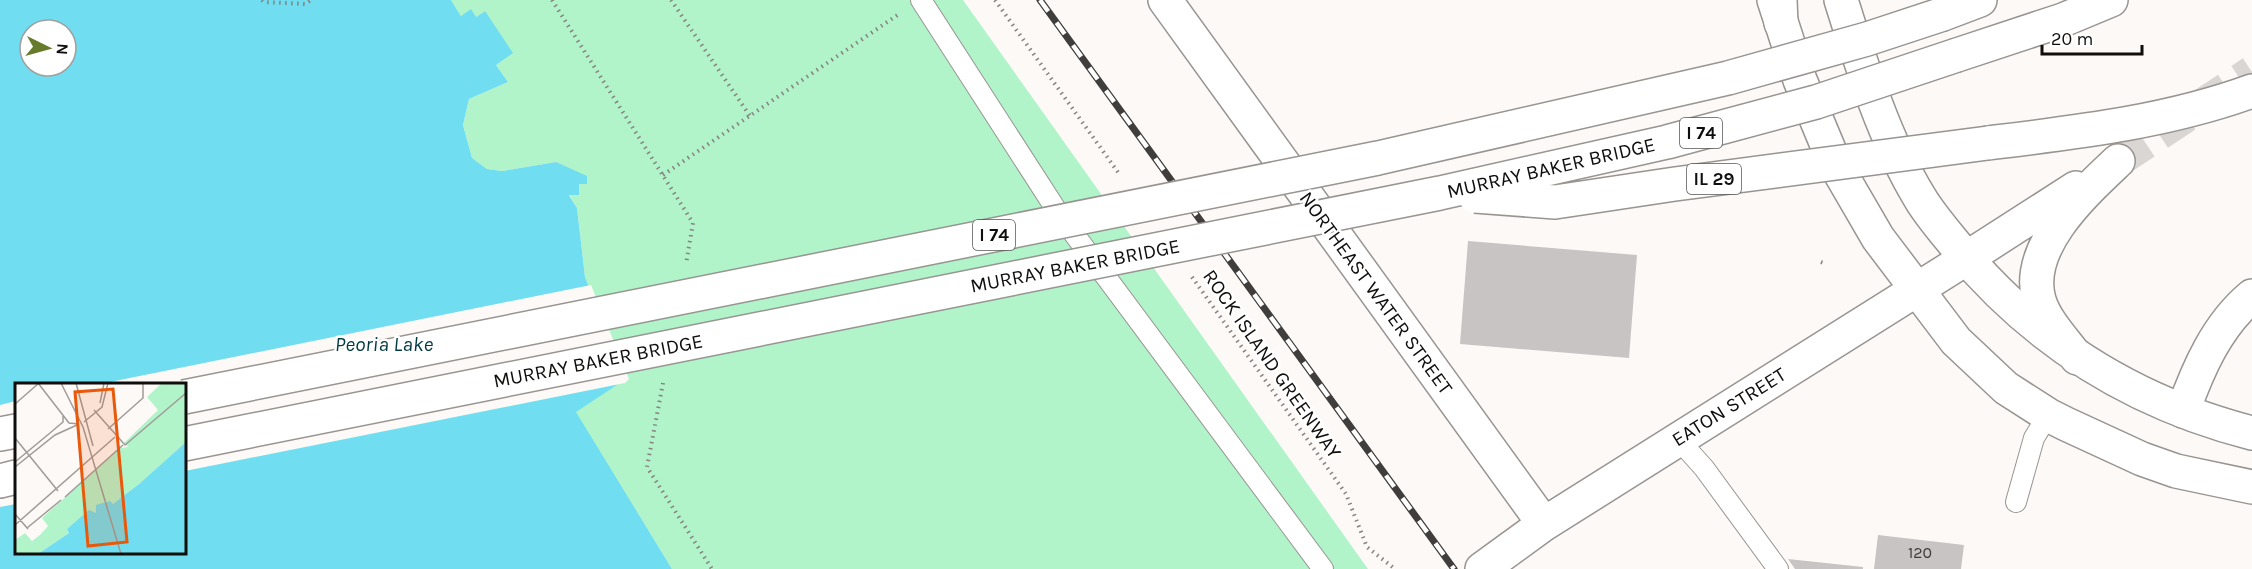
<svg xmlns="http://www.w3.org/2000/svg" width="2252" height="569" viewBox="0 0 2252 569" font-family="Karla,sans-serif">
<rect width="100%" height="100%" fill="#fdf9f7"/>
<path fill="#b2f4ca" d="M451 0H963L1368 569H672L575 412 626 378 585 277 577 208 569 194 556 162 502 171 487 169 472 158 463 125 469 99 508 82 496 65 485 11 476 17 461 16Z"/>
<path fill="#70def0" fill-rule="evenodd" d="M0 0H451L461 16 471 9 476 17 485 11 513 53 496 65 508 82 469 99 463 125 472 158 487 169 502 171 556 162 587 176V184H579V195H569L577 208 585 277 626 379 576 412 672 569H0ZM30 30H66V66H30ZM16 384H184V552H16Z"/>
<path fill="#fdf9f7" d="M591 285 629 379 625 383 185 471 184 384H100Z
M16 401V504L0 507V405Z"/>
<path fill="#c8c4c3" d="M1468 241 1637 255 1629 358 1460 344Z
M1878 535 1964 545 1961 569H1874Z
M1788 559 1863 567V569H1795Z"/>
<g fill="none" stroke-linecap="round" stroke-linejoin="round">
<path stroke="#d9d6d4" stroke-width="33" stroke-dasharray="33 16" stroke-linecap="butt" d="M2118 161 2252 72"/>
<defs>
<path id="lane" d="M921 0 1057 211 1323 569
M1678 439 1704 468 1778 569
M2016 502 2034 438 2048 415"/>
<path id="street" d="M1165 0 1544 524
M2183 411C2198 369 2217 325 2252 296
M1482 569 1544 524 1967 258"/>
<path id="secondary" d="M1774 0 1800 80 1835 164 1878 238 1956 341 2006 388 2048 415 2066 424 2142 459 2176 471 2252 487
M1841 0C1861 64 1885 141 1920 198 1930 215 1945 232 1958 248 2035 341 2135 403 2252 433"/>
<path id="highway" d="M1780 0 1781 23
M1943 14 1980 0
M1957 55 2063 20 2111 0
M1988 143C2078 132 2167 122 2252 91
M1967 258 2076 188
M2077 358C2064 340 2045 321 2039 300 2024 247 2084 193 2118 161
M0 434 16 431
M0 481 16 477"/>
</defs>
<use href="#lane" stroke="#979492" stroke-width="22"/>
<use href="#street" stroke="#979492" stroke-width="36"/>
<use href="#secondary" stroke="#979492" stroke-width="36"/>
<use href="#highway" stroke="#979492" stroke-width="36"/>
<path stroke="#858382" stroke-width="4" stroke-dasharray="1.5 4.5" stroke-linecap="butt" d="M262 0 264 2 305 4 311 0
M552 0 693 223 686 264
M671 0 750 116
M995 0 1120 175
M663 175 899 14
M1821 262 1826 264
M1192 277 1346 494 1367 547 1395 569
M663 383 647 467 712 569"/>
<use href="#lane" stroke="#fff" stroke-width="20"/>
<use href="#street" stroke="#fff" stroke-width="33"/>
<use href="#secondary" stroke="#fff" stroke-width="33"/>
<use href="#highway" stroke="#fff" stroke-width="33"/>
<defs>
<path id="rail" d="M1040 0 1454 569"/>
</defs>
<use href="#rail" stroke="#403e3d" stroke-width="7"/>
<use href="#rail" stroke="#fff" stroke-width="4.5" stroke-dasharray="14" stroke-linecap="butt"/>
<defs>
<path id="highway-bridge" d="M1475 196 1555 202 1675 184 1988 143
M184 397 1378 158 1728 78 1867 39 1943 14
M184 444 1440 193 1667 142 1816 102 1957 55"/>
</defs>
<use href="#highway-bridge" stroke="#979492" stroke-width="36" stroke-linecap="butt"/>
<use href="#highway-bridge" stroke="#fff" stroke-width="33"/>
</g>
<g text-anchor="middle" dominant-baseline="central" stroke-width="5" stroke-linejoin="round" paint-order="stroke">
<g font-size="16" fill="#3d3c3a">
<text x="1920" y="552">120</text>
</g>
<g fill="#fff" stroke="#575656" stroke-width="1.5">
<rect x="1680" y="118" width="42" height="30" rx="4.5"/>
<rect x="1687" y="164" width="54" height="30" rx="4.5"/>
<rect x="973" y="220" width="42" height="30" rx="4.5"/>
</g>
<g font-size="18" font-weight="bold" fill="#0f0e0d">
<text x="1701" y="133">I 74</text>
<text x="1714" y="179">IL 29</text>
<text x="994" y="235">I 74</text>
</g>
<g font-size="20" fill="#0f0e0d" stroke="#fff">
<text transform="translate(1551 168) rotate(-13)">MURRAY BAKER BRIDGE</text>
<text transform="translate(1075 266) rotate(-11)">MURRAY BAKER BRIDGE</text>
<text transform="translate(1376 293) rotate(54)">NORTHEAST WATER STREET</text>
<text transform="translate(598 361) rotate(-11)">MURRAY BAKER BRIDGE</text>
<text transform="translate(1272 364) rotate(55)">ROCK ISLAND GREENWAY</text>
<text transform="translate(1729 407) rotate(-32)">EATON STREET</text>
</g>
<g font-size="21" font-style="italic" fill="#043b42" stroke="#fff">
<text x="384" y="344">Peoria Lake</text>
</g>
</g>
<g transform="translate(15 383)">
<rect width="171" height="171" fill="#fdf9f7"/>
<path d="M147 0H171V59L124 101 98 121 81 124V130L71 131 52 146 54 150 23 171H0V157L10 150 17 158 25 152 33 143 27 135 105 65 113 64 109 60 143 27 132 14Z" fill="#b2f4ca"/>
<path d="M171 59V171H23L54 150 52 146 74 127 81 130V122L95 118 98 121 124 101Z" fill="#70def0"/>
<path fill="none" stroke="#9e9b99" stroke-width="1.5" d="M23 0 54 40 64 41M46 0 68 44 106 171M61 0 78 63M85 20 89 0M0 21 24 0M79 27 110 62 171 10M69 39 87 24 93 0M93 46 128 15V1M35 50 48 39V33M0 55 43 108M0 79 35 50M0 84 40 52 62 42M50 114 108 62M0 131 13 146M0 142 100 54M12 145 46 117"/>
<path fill="#e8590c" fill-opacity="0.15" stroke="#e8590c" stroke-width="3" d="M98 6 112 159 73 163 60 9Z"/>
<rect width="171" height="171" fill="none" stroke="#0f0e0d" stroke-width="3"/>
</g>
<g transform="translate(48 48) rotate(95)"><circle r="28" fill="#ffffff" stroke="#9f9f9e" stroke-width="1.5"/>
<path d="M0-4.5L10 22L0 15L-10 22Z" fill="#687b2a"/>
<text y="-9" font-size="16" font-weight="bold" text-anchor="middle" fill="#0f0e0d">N</text>
</g>
<path d="M2042 45v9h100v-9" fill="none" stroke="#0f0e0d" stroke-width="3"/>
<text x="2051" y="45" font-size="18" fill="#0f0e0d" stroke="#ffffff" stroke-width="4.5" paint-order="stroke">20 m</text>
</svg>
